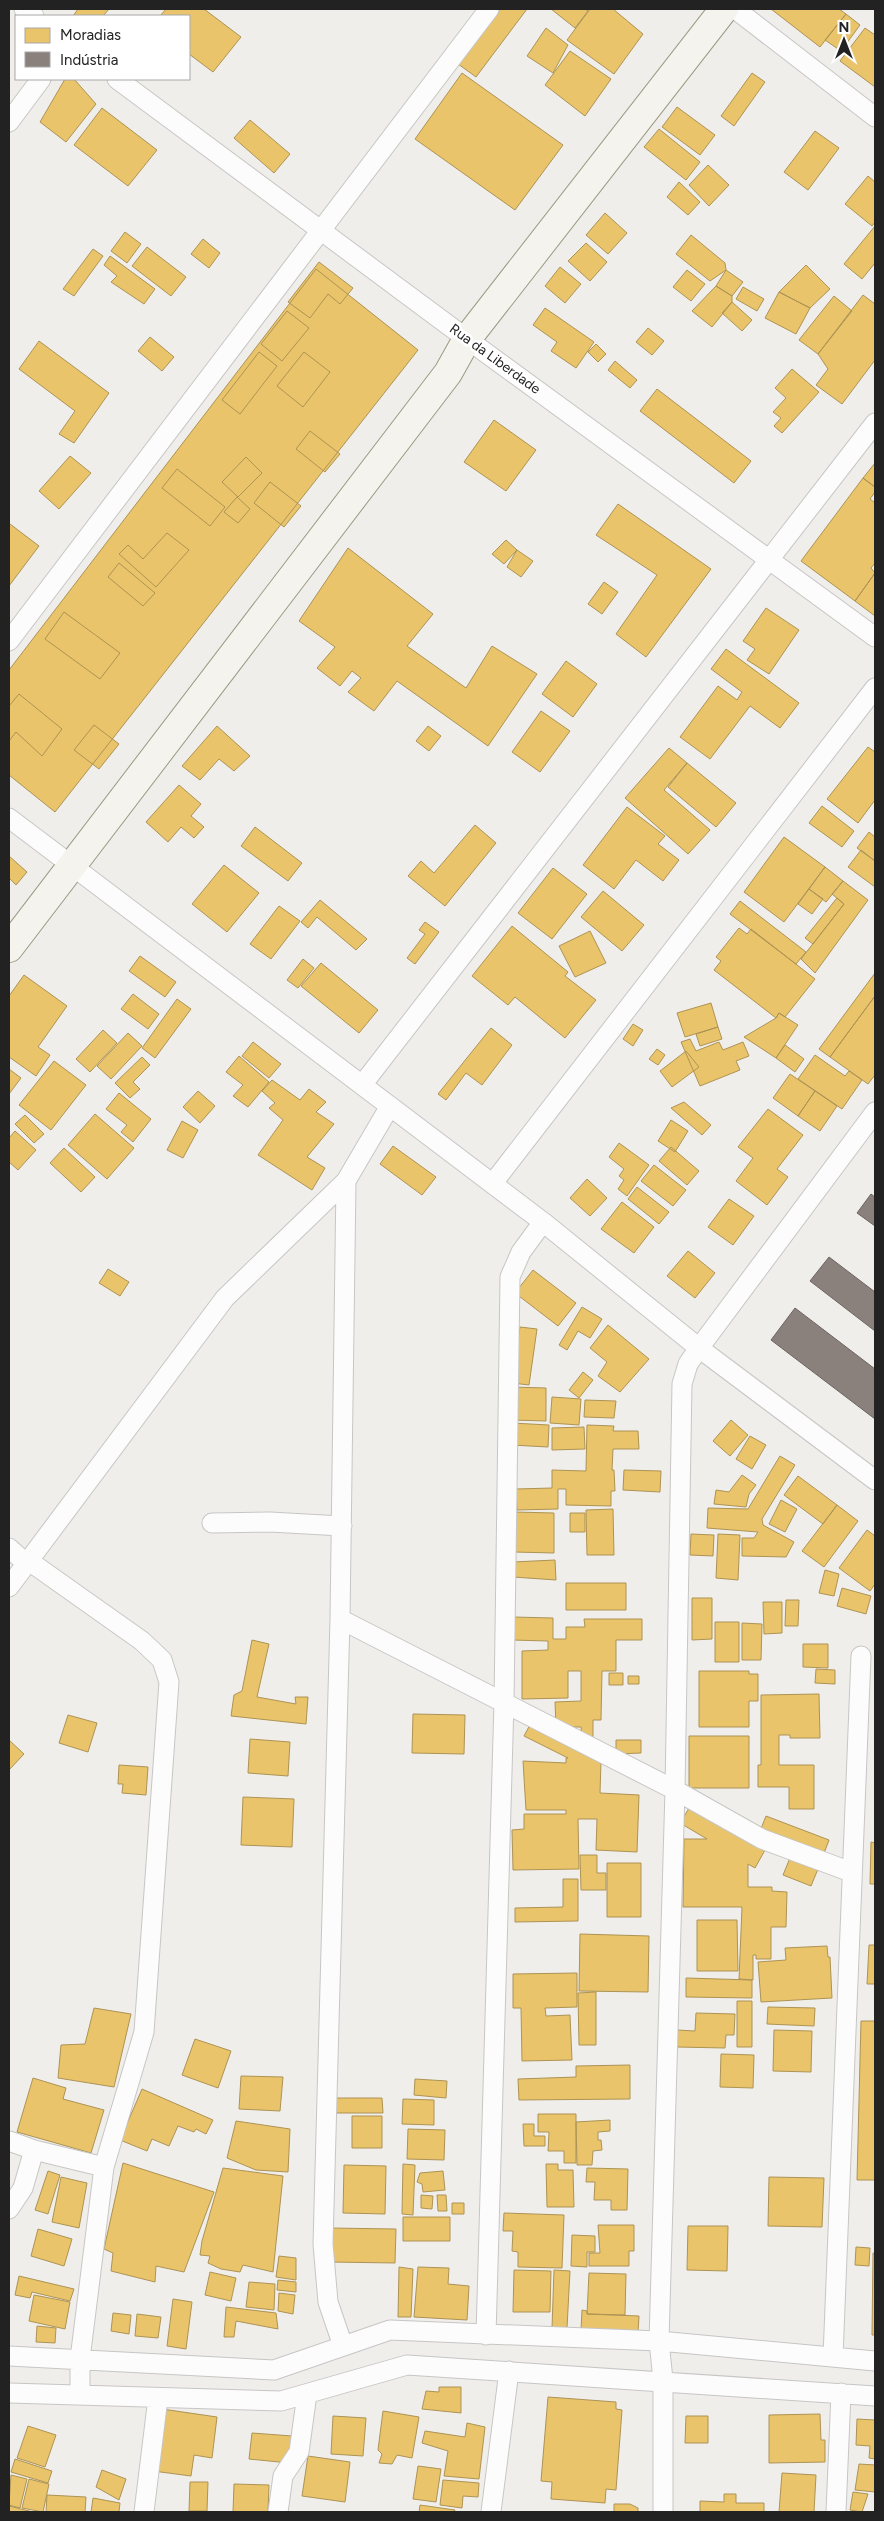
<svg xmlns="http://www.w3.org/2000/svg" width="884" height="2521" viewBox="0 0 884 2521" font-family="Figtree,sans-serif">
<rect width="100%" height="100%" fill="#f0eeeb"/>
<path fill="#e9c46a" stroke="#ad9354" d="M78 9H109L103 16H73Z
M166 9H204L241 37 213 72 189 54V16H160Z
M494 9H527L476 77 454 61Z
M551 9H585L588 11 575 28Z
M590 9H613L643 34 614 74 567 40Z
M771 9H839L846 14 820 47Z
M846 14 860 25 841 51 825 40Z
M546 28 568 45 553 73 527 56Z
M865 28 875 35V87L840 61Z
M570 51 611 79 585 116 545 85Z
M462 73 563 145 515 210 415 139Z
M752 73 765 82 734 126 721 116Z
M65 79H74L96 104 66 142 40 122Z
M677 107 715 135 700 155 662 127Z
M102 108 157 150 128 186 74 145Z
M250 120 290 154 274 173 234 138Z
M659 129 700 162 686 180 644 147Z
M815 131 839 148 808 190 784 172Z
M708 165 729 185 709 206 689 185Z
M868 176 875 182V222L872 226 845 204Z
M679 182 700 202 688 215 667 197Z
M605 213 627 233 608 254 586 235Z
M875 226V263L862 279 844 264Z
M125 232 141 244 127 263 111 251Z
M691 235 725 263 726 270 710 281 676 254Z
M203 239 220 253 209 268 191 254Z
M586 243 607 262 590 281 568 261Z
M147 247 186 277 171 296 132 266Z
M93 249 103 256 74 296 63 289Z
M110 256 155 289 144 304 111 282 117 276 104 265Z
M319 262 353 288 340 304 328 294 310 318 288 302Z
M806 265 830 289 810 308 779 292Z
M560 267 581 284 565 303 545 286Z
M316 269 418 350 55 812 9 775V670Z
M687 270 705 284 691 301 673 287Z
M726 270 743 282 732 296 716 286Z
M716 286 732 296V302L712 327 692 311Z
M743 287 764 299 757 311 736 299Z
M779 292 810 308 796 334 765 318Z
M863 295 875 304V360L842 404 816 385 828 369 818 354Z
M834 296 852 311 818 354 799 340Z
M732 302 752 320 742 331 722 313Z
M545 308 594 342 576 368 551 351 557 342 533 325Z
M287 311 309 328 282 361 261 344Z
M648 328 664 341 652 355 636 342Z
M150 337 174 357 162 371 138 351Z
M39 341 109 393 74 443 59 434 75 411 19 369Z
M596 344 606 354 598 362 588 352Z
M259 352 277 366 240 414 222 400Z
M304 352 330 372 303 407 277 386Z
M615 361 637 380 630 388 608 370Z
M792 369 819 392 782 433 774 426 781 418 773 412 786 398 775 388Z
M657 389 751 461 734 483 640 411Z
M494 420 536 450 506 491 464 462Z
M310 431 340 454 325 472 296 449Z
M70 456 91 473 59 509 39 491Z
M246 457 262 473 238 497 222 482Z
M875 463V487L863 478Z
M177 469 225 507 210 526 162 488Z
M863 478 875 487V492L870 499 875 503V563L871 568 875 573 855 601 801 561Z
M270 482 301 506 284 527 254 503Z
M237 497 250 509 238 523 224 512Z
M618 504 711 569 646 657 616 634 657 575 596 535Z
M10 524 39 546 9 586V525Z
M167 533 189 550 156 587 119 554 128 545 143 559Z
M506 540 517 550 504 564 492 554Z
M348 548 433 614 407 646 466 688 492 646 537 674 488 746 397 681 374 711 348 692 361 678 352 671 340 686 317 668 335 647 299 621Z
M517 550 533 561 521 577 507 567Z
M119 563 155 593 143 606 108 577Z
M875 573V616L855 601Z
M604 582 618 592 602 614 588 604Z
M766 608 799 630 769 674 747 660 755 649 743 641Z
M64 612 120 653 100 679 45 639Z
M726 649 799 703 780 728 750 706 710 759 680 737 718 686 737 700 742 692 711 669Z
M566 661 597 684 573 717 542 694Z
M19 694 62 729 42 756 16 732 9 741V706Z
M541 711 570 731 540 772 512 752Z
M94 725 119 744 99 769 74 750Z
M217 726 250 756 234 771 219 759 200 780 182 766Z
M428 726 441 736 429 751 416 741Z
M868 747 875 752V800L858 823 827 799Z
M669 748 687 763 664 790 710 830 688 854 625 798Z
M687 763 736 803 716 827 668 787Z
M179 785 201 804 191 816 204 827 194 838 181 827 168 842 146 822Z
M822 806 854 831 842 847 809 823Z
M627 807 665 836 658 844 679 860 663 881 636 860 614 889 583 865Z
M475 825 496 843 445 906 408 876 421 861 434 873Z
M255 827 302 863 288 881 241 846Z
M869 832 875 837V861L857 848Z
M784 837 825 867 784 922 744 892Z
M861 850 875 861V887L848 867Z
M9 856 27 872 16 885 9 878Z
M224 865 259 893 227 932 192 904Z
M825 867 843 881 826 902 809 889Z
M553 868 587 894 552 939 518 913Z
M843 881 868 900 815 973 801 959 844 904 832 894Z
M809 889 823 899 812 914 798 904Z
M603 891 644 925 622 951 581 917Z
M837 898 844 904 813 944 805 938Z
M320 900 367 939 356 950 317 917 308 928 301 922Z
M740 901 806 952 796 964 730 914Z
M279 906 300 921 271 959 250 944Z
M425 922 439 932 415 964 407 958 425 934 419 930Z
M512 926 568 972 565 976 596 1000 565 1038 515 997 508 1005 472 976Z
M739 928 747 934 751 929 815 979 785 1017 779 1013 776 1018 714 970 721 961 716 957Z
M590 931 606 963 575 977 559 946Z
M140 956 176 982 165 997 129 971Z
M303 959 314 968 298 988 287 980Z
M321 963 378 1010 359 1033 301 986Z
M875 973V996L830 1057 819 1049Z
M24 975 67 1006 38 1047 50 1055 36 1076 9 1057V996Z
M133 994 159 1014 148 1029 121 1009Z
M875 996V1075L868 1084 830 1057Z
M177 999 191 1009 155 1058 142 1048Z
M711 1003 718 1027 685 1037 677 1013Z
M779 1013 798 1025 776 1058 744 1037 776 1018Z
M633 1024 643 1030 633 1046 623 1039Z
M718 1027 722 1039 700 1046 696 1034Z
M491 1028 512 1045 482 1085 466 1073 446 1100 438 1094Z
M103 1030 117 1043 90 1072 76 1059Z
M128 1033 142 1046 111 1079 97 1066Z
M690 1039 696 1051 719 1042 723 1050 743 1042 749 1056 736 1061 740 1070 700 1086 681 1042Z
M253 1042 281 1064 269 1078 242 1056Z
M785 1045 804 1059 795 1072 776 1058Z
M657 1049 665 1055 658 1065 649 1059Z
M686 1051 699 1067 672 1087 660 1071Z
M815 1055 845 1076 849 1071 862 1080 842 1109 798 1079Z
M239 1056 269 1082 248 1107 233 1096 243 1085 226 1072Z
M142 1057 150 1065 133 1082 140 1089 130 1098 115 1083Z
M54 1061 86 1085 51 1130 19 1105Z
M9 1069 21 1078 9 1094Z
M790 1074 815 1091 798 1116 773 1098Z
M272 1080 300 1100 309 1089 326 1102 316 1112 334 1124 307 1157 325 1168 312 1190 258 1155 283 1120 269 1108 275 1103 262 1091Z
M198 1091 215 1106 200 1123 183 1107Z
M815 1091 837 1106 820 1131 798 1116Z
M119 1093 151 1119 133 1142 121 1132 127 1125 106 1109Z
M684 1102 711 1125 702 1135 671 1108Z
M768 1109 803 1135 777 1169 788 1177 767 1205 736 1181 753 1158 738 1147Z
M95 1114 134 1148 107 1179 68 1145Z
M25 1115 44 1134 34 1143 15 1124Z
M671 1120 688 1131 675 1152 658 1141Z
M182 1121 198 1130 183 1158 167 1150Z
M15 1131 36 1150 18 1170 9 1162V1138Z
M619 1143 649 1165 627 1196 618 1189 624 1180 619 1176 624 1169 609 1157Z
M393 1146 436 1177 422 1195 380 1164Z
M671 1147 699 1171 687 1185 659 1161Z
M64 1148 95 1177 81 1192 50 1163Z
M654 1165 686 1190 673 1206 641 1181Z
M587 1179 607 1198 590 1216 570 1198Z
M637 1187 669 1212 659 1224 628 1199Z
M729 1199 754 1216 733 1245 708 1227Z
M622 1202 654 1227 634 1253 601 1229Z
M688 1251 715 1273 695 1298 667 1276Z
M108 1269 129 1282 120 1296 99 1283Z
M533 1270 576 1303 558 1326 515 1293Z
M582 1307 602 1319 590 1338 578 1331 567 1350 559 1345Z
M608 1325 649 1359 620 1392 598 1376 607 1362 590 1348Z
M520 1327 537 1329 529 1385 512 1383Z
M583 1372 593 1380 579 1398 569 1390Z
M511 1387 546 1388V1421L511 1420Z
M552 1397 581 1399 579 1425 550 1423Z
M585 1400 616 1401 614 1418 584 1417Z
M731 1420 748 1435 730 1456 713 1441Z
M512 1423 549 1425 548 1447 511 1445Z
M587 1425 614 1426 613 1431H638L639 1449H613L612 1470H614L615 1491H611V1506L566 1505V1489H558V1509L517 1510 516 1489 552 1488V1470L586 1471Z
M584 1427 585 1449 552 1450V1428Z
M750 1436 766 1445 752 1469 736 1459Z
M780 1456 795 1465 762 1519 763 1525 794 1542 786 1557 742 1556V1538H754L758 1532 707 1528 708 1508 748 1509Z
M624 1470 661 1471 660 1492 623 1490Z
M742 1475 756 1485 749 1494 746 1507 714 1504 716 1490 729 1492Z
M798 1476 837 1505 823 1524 784 1495Z
M781 1500 797 1509 785 1532 769 1524Z
M837 1505 858 1521 824 1567 802 1551Z
M613 1509 614 1555H587L586 1510Z
M514 1512 554 1513V1553L514 1552Z
M570 1513H585V1532H570Z
M867 1530 875 1536V1584L870 1591 839 1568Z
M691 1534 714 1535 713 1556 690 1555Z
M718 1534 740 1535 738 1580 716 1578Z
M555 1560 556 1580 513 1577V1562Z
M825 1570 839 1574 834 1596 819 1593Z
M566 1583H626V1610H566Z
M842 1588 871 1596 866 1614 837 1606Z
M692 1598H712V1639L692 1640Z
M786 1600H799L798 1626H785Z
M763 1602H782V1633L764 1634Z
M513 1617 553 1618V1639H566V1627H585L584 1619H642V1640H616V1671H602L601 1720H593V1739H582L581 1727H556L555 1702 581 1701V1671H568V1698L522 1699V1651L548 1650V1641L512 1640Z
M715 1622H739V1662H715Z
M742 1623 762 1624 761 1660H742Z
M252 1640 269 1644 257 1697 296 1704 295 1697H308L306 1724 231 1716 234 1695 242 1691Z
M803 1644H828V1668L803 1667Z
M816 1669 835 1670V1684L815 1683Z
M699 1671H749V1674H758V1701H749V1727H699Z
M609 1673H623V1685H609Z
M628 1676H639V1684H628Z
M819 1694 820 1738H790V1735H779V1765H814V1809H789V1787H758V1765H761V1695Z
M413 1714 465 1715 464 1754 412 1753Z
M68 1715 97 1723 88 1752 59 1743Z
M531 1723 601 1761 600 1793 639 1795 637 1852 596 1850 597 1819H578L579 1869 513 1870 512 1830 524 1829V1814H566V1810H526L523 1761 566 1763V1758H568L524 1736Z
M689 1736H749V1788H689Z
M250 1739 290 1742 288 1776 248 1773Z
M9 1740 24 1754 9 1770Z
M616 1740H641V1753L616 1754Z
M119 1765 148 1767 146 1795 122 1793 123 1784H118Z
M243 1797 294 1799 292 1847 241 1845Z
M691 1805 765 1850 755 1868 748 1864V1887H772V1891L787 1892 786 1927H771V1959H756V1955H753V1980L739 1979 742 1907H683L684 1839H707L680 1823Z
M766 1816 829 1840 823 1856 760 1831Z
M871 1842 875 1843V1884H870Z
M580 1855H597V1873H606V1890H581Z
M790 1858 818 1869 811 1886 783 1875Z
M607 1863H641V1917H607Z
M563 1879H578V1921L515 1922V1908L563 1907Z
M697 1920H737L738 1971H697Z
M580 1934 649 1936 648 1992 579 1991Z
M869 1945H875V1984H867Z
M827 1946 828 1957H830L832 1998 761 2002 758 1962 786 1960 785 1948Z
M577 1973V2007L545 2008 546 2016 570 2015 572 2060 522 2061 521 2008H513V1974Z
M686 1978 752 1980V1998L686 1997Z
M596 1992V2045H579L578 1993Z
M737 2001H752V2047H737Z
M768 2007 815 2008 814 2026 767 2024Z
M94 2008 131 2014 114 2087 58 2078 61 2045 85 2044Z
M696 2013 735 2014 734 2035H726L725 2048 677 2047V2030L695 2031Z
M861 2021H875V2180H857Z
M774 2030 812 2031 811 2072 773 2071Z
M195 2039 231 2051 218 2088 182 2075Z
M721 2054 754 2055 753 2088 720 2087Z
M630 2065V2099L519 2100 518 2079 576 2077V2066Z
M241 2076 283 2077 280 2111 239 2109Z
M33 2078 66 2088 63 2099 104 2110 91 2153 17 2132Z
M415 2079 447 2081 446 2098 414 2095Z
M142 2089 213 2120 206 2134 196 2129 194 2132 178 2126 169 2146 152 2139 147 2151 120 2140Z
M336 2098H382L383 2113H336Z
M403 2099 434 2100V2125L402 2124Z
M538 2114H576V2163H564V2151H548L549 2132H538Z
M352 2116H382V2148H352Z
M610 2120V2131L598 2132V2140H601L602 2150 593 2151 592 2165H577L576 2122Z
M236 2121 290 2129 288 2172 256 2170 227 2158Z
M523 2124H534V2136H545V2146H524Z
M408 2129 445 2130 444 2160 407 2159Z
M123 2163 214 2192 184 2272 156 2266 155 2282 111 2271 113 2253 104 2249Z
M403 2164 415 2165 413 2215 402 2214Z
M546 2164H558V2170H573L574 2207H547Z
M344 2165 386 2166 385 2214 343 2213Z
M223 2168 283 2176 273 2272 243 2265 240 2272 221 2269 208 2263 210 2256 200 2255 202 2241Z
M587 2168 628 2169 627 2210H611V2200H594L595 2182H586Z
M48 2171 60 2175 48 2214 35 2210Z
M443 2171 445 2190 423 2192 422 2184 417 2182 420 2173Z
M61 2177 87 2183 79 2228 52 2222Z
M769 2177 824 2178 822 2227 768 2226Z
M421 2195 433 2196 432 2209 421 2208Z
M437 2195H446L447 2211H438Z
M452 2203H464V2214H452Z
M504 2213 564 2215 562 2268 518 2267V2252L512 2251 513 2231H503Z
M403 2217H450V2241H403Z
M598 2225H634V2251H629V2266H589V2253H600Z
M688 2226H728L727 2271 687 2270Z
M330 2228 396 2229 395 2263 330 2262Z
M38 2229 72 2239 64 2266 31 2256Z
M572 2235 595 2236V2252H587V2267L571 2266Z
M856 2247 870 2248 869 2266 855 2265Z
M873 2253H875V2335H872Z
M279 2256 296 2258V2280L276 2277Z
M399 2267 413 2269 411 2317H398Z
M418 2267 449 2268 448 2284 469 2286 467 2320 414 2317Z
M514 2270 551 2271 550 2312H513Z
M554 2270 570 2271 567 2328H552Z
M210 2272 236 2278 231 2301 205 2295Z
M589 2273 626 2274 625 2315 587 2314Z
M19 2276 74 2289 70 2301 32 2292 30 2298 15 2295Z
M278 2280 296 2282V2292L277 2290Z
M249 2282 275 2284 274 2310 246 2307Z
M279 2293 295 2295 293 2314 278 2311Z
M34 2295 70 2302 65 2329 29 2321Z
M173 2299 192 2302 186 2349 167 2346Z
M226 2307 276 2313 278 2329 236 2321 234 2337H224Z
M582 2310 587 2311V2314L639 2316 638 2332 581 2330Z
M113 2313 131 2315 129 2334 111 2331Z
M137 2314 161 2317 158 2338 135 2336Z
M37 2326 56 2328 55 2343 36 2342Z
M439 2387H461V2413L422 2409 426 2391 439 2392Z
M548 2397 616 2402V2409L622 2410 616 2490 606 2489 605 2503 551 2499 552 2482 541 2481Z
M162 2409 217 2417 212 2458 194 2455 191 2476 153 2471Z
M383 2411 419 2417 412 2458 397 2455 392 2464 379 2463 382 2454 378 2450Z
M820 2414 821 2440H825V2462L769 2463V2415Z
M333 2416 366 2418 363 2456 331 2454Z
M686 2416H708V2443H685Z
M857 2419 875 2420V2459L869 2458 870 2446 856 2445Z
M467 2423 485 2427 479 2479 444 2476 448 2451 422 2443 425 2431 465 2437Z
M28 2426 56 2435 45 2467 17 2458Z
M252 2433 292 2436 289 2463 249 2459Z
M308 2456 350 2462 345 2502 302 2496Z
M15 2459 52 2471 48 2483 11 2472Z
M859 2464 875 2465V2492L855 2490Z
M418 2466 441 2469 436 2502 413 2499Z
M102 2470 126 2479 119 2500 96 2487Z
M782 2473 816 2475 814 2512H779Z
M11 2475 27 2479 20 2508 9 2505Z
M29 2479 49 2484 43 2512 22 2508Z
M443 2480 479 2483 478 2497 463 2496 462 2508 440 2505Z
M190 2482H208L207 2511H189Z
M234 2484 269 2485 268 2512H233Z
M853 2492 868 2494 862 2512 850 2510Z
M724 2494H736V2503H764V2512H700V2501L724 2502Z
M47 2495 86 2497 85 2512H46Z
M93 2498 120 2503 119 2512H91Z
M614 2504H630L638 2508V2512H614Z
M420 2505 455 2510 454 2512H419Z
M9 2506 33 2512H9Z"/>
<path fill="#8a817c" stroke="#6b6461" d="M871 1194 875 1197V1226L857 1213Z
M829 1257 875 1292V1331L810 1281Z
M795 1308 875 1369V1419L771 1340Z"/>
<g fill="none" stroke-linecap="round" stroke-linejoin="round">
<defs>
<path id="street" d="M24 9 34 16
M735 9 875 117
M117 79 467 339 875 637
M9 122 41 79
M9 641 489 9
M9 818 543 1222 699 1348 875 1480
M362 1085 875 423
M493 1183 875 688
M212 1523 270 1522 342 1526
M9 1548 27 1564
M29 1561 142 1641 162 1660 169 1682 144 2032 104 2167 80 2359V2395
M9 1587 225 1298 346 1181
M340 1619 675 1790 762 1839 851 1872
M9 2141 34 2150 104 2167
M9 2209 23 2188 34 2150
M486 2335 504 1702 510 1277 521 1252 543 1222
M343 2346 328 2302 323 2244 340 1619 346 1181 390 1106
M9 2356 274 2370 390 2330 659 2341 875 2361
M833 2357 861 1656
M9 2393 281 2401 407 2365 875 2396
M144 2512 158 2398
M278 2512 283 2476 299 2452 307 2394
M491 2512 509 2371
M663 2512V2380L659 2341 675 1790 682 1384 688 1364 699 1348 875 1112
M836 2512 841 2393"/>
<path id="secondary" d="M9 948 448 373 467 339 724 9"/>
</defs>
<use href="#street" stroke="#c7c6c5" stroke-width="21"/>
<use href="#secondary" stroke="#9b9a82" stroke-width="30"/>
<use href="#street" stroke="#fdfcfc" stroke-width="19"/>
<use href="#secondary" stroke="#f4f3ed" stroke-width="28"/>
</g>
<g text-anchor="middle" dominant-baseline="central" stroke-width="5" stroke-linejoin="round" paint-order="stroke">
<g font-size="14" fill="#222" stroke="#fff">
<text transform="translate(495 359) rotate(36)">Rua da Liberdade</text>
</g>
</g>
<rect width="884" height="2521" fill="none" stroke="#222222" stroke-width="20"/>
<rect x="15" y="15" width="175" height="65" fill="#ffffff" stroke="#a7a7a7"/>
<rect x="25" y="28" width="25" height="15" fill="#e9c46a" stroke="#a7a7a7"/>
<text x="60" y="40" font-size="15" fill="#222222">Moradias</text>
<rect x="25" y="52" width="25" height="15" fill="#8a817c" stroke="#a7a7a7"/>
<text x="60" y="65" font-size="15" fill="#222222">Indústria</text>
<g transform="translate(844 40)" stroke="#ffffff" stroke-width="4" paint-order="stroke">
<path d="M0-4L9 19L0 12L-9 19Z" fill="#222222"/>
<text y="-8" font-size="14" font-weight="bold" text-anchor="middle" fill="#222222">N</text>
</g>
</svg>
